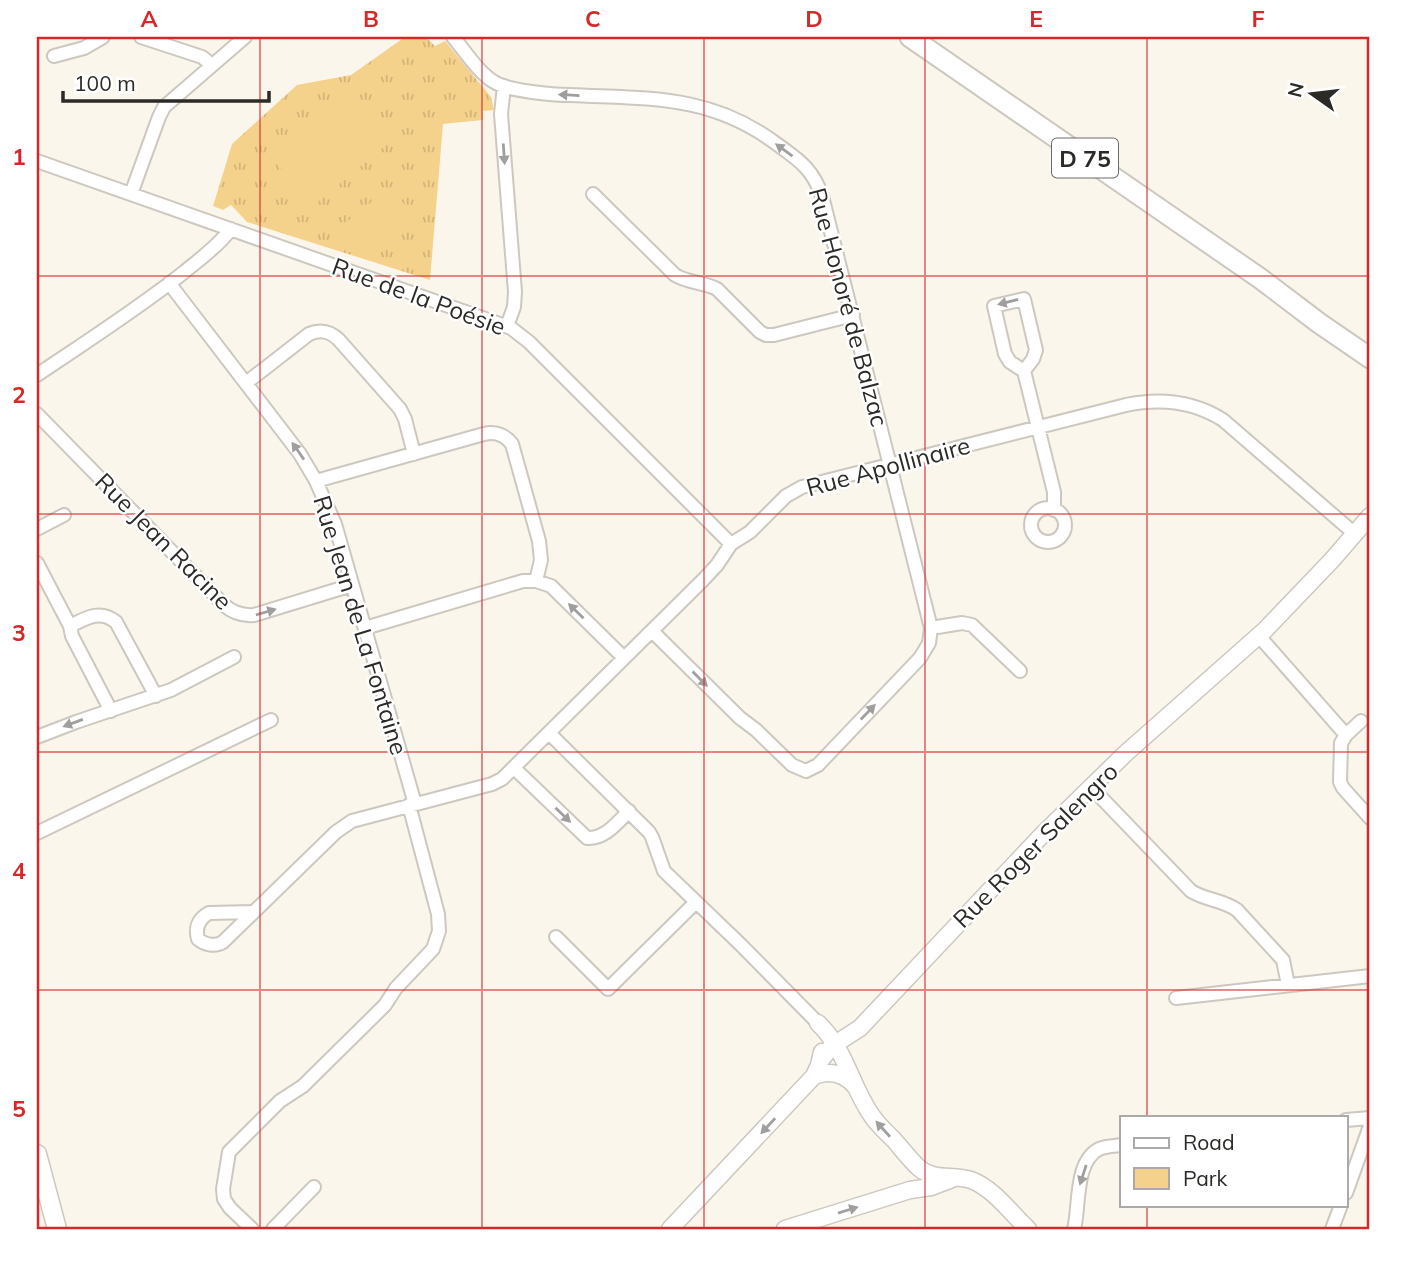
<svg xmlns="http://www.w3.org/2000/svg" width="1407" height="1266" viewBox="0 0 1407 1266" font-family="Mulish,sans-serif">
<defs>
<pattern id="grass-tufts" width="24" height="20" patternUnits="userSpaceOnUse" patternTransform="scale(1.75)"><rect width="24" height="20" fill="#f5d28b"/><path d="M3 7l-1-3M5 7V3M7 7l1-3M15 17l-1-3M17 17v-4M19 17l1-3" fill="none" stroke="#d2b478"/></pattern>
</defs>
<rect width="100%" height="100%" fill="#fbf6ec"/>
<path fill="url(#grass-tufts)" d="M405 37H426L435 46 445 41 491 97 494 110 483 111V120L443 124 430 280 247 222 231 205 223 210 213 206 232 144 297 85 351 75Z"/>
<path fill="#f5d28b" d="M350 103 385 146 313 206 277 164Z
M390 187 412 213 367 250 345 223Z"/>
<g fill="none" stroke-linecap="round" stroke-linejoin="round">
<defs>
<path id="minor" d="M141 37 196 55 202 57 212 65
M453 37C465 51 480 75 496 83 511 91 552 95 570 95 647 99 708 94 774 142 797 159 812 167 822 196L931 628 929 643 920 658 818 765 806 771 792 765 756 730 740 718 652 631
M54 56 84 48 103 37
M504 86 501 114 515 292 514 307 507 326
M37 161 511 328 529 342 731 544
M131 194 159 117 164 107 245 37
M593 194 675 275C688 283 703 282 717 289L760 332 766 335H774L853 315
M169 283 300 454 316 481 335 524 415 804
M1024 371 1033 359 1036 350 1024 299 994 306 1005 354 1010 362 1024 371 1054 492V510
M37 375C86 342 136 310 183 273 200 259 218 246 231 229
M246 383 309 334C321 329 330 331 339 340L400 409 405 419 414 454
M37 414 224 605C233 613 242 616 254 615L352 585
M316 481 484 434C495 431 505 435 512 444L539 541 541 560 536 581
M1031 525a17 17 0 1 1 34 0a17 17 0 1 1-34 0Z
M37 529 64 515
M37 563 70 626C86 618 100 609 116 622L156 696
M70 626 72 636 111 711
M365 628 523 581H536L551 586 624 658
M931 628 962 623 972 625 1020 671
M1259 636 1346 735 1361 721
M549 733 649 832 652 837 664 871 741 945 818 1023
M1346 735 1341 743 1340 782 1343 788 1370 818
M37 737 76 722 171 690 234 657
M514 768 587 838C605 839 617 823 629 811
M1091 787 1191 891C1205 900 1223 900 1237 910L1283 960 1288 985
M37 833 271 720
M253 912 209 913C198 919 195 928 198 939 205 945 215 947 223 942L336 832 352 821 492 784 502 779 703 580 717 565 731 544 750 532 786 496 802 487 1126 405C1160 398 1193 401 1223 420L1355 534
M556 937 608 989 696 902
M1176 998 1370 976
M1346 1120 1370 1118
M1346 1193 1370 1126
M252 1229 230 1208 224 1199 223 1189 229 1152 280 1101 303 1086 385 1005 396 988 433 949 439 931 438 914 409 805
M273 1229 314 1187
M1074 1229C1080 1207 1074 1162 1099 1149 1106 1146 1114 1146 1122 1145
M1332 1229 1341 1205"/>
<path id="tertiary" d="M818 1023C847 1051 850 1085 872 1116 878 1125 886 1132 894 1140 902 1149 910 1160 919 1168 934 1181 953 1174 971 1180 993 1188 1011 1213 1028 1229
M820 1061 832 1046 860 1028 1043 834 1126 753 1265 630 1332 560 1370 516
M814 1076C829 1070 844 1073 855 1086
M670 1229 814 1076 819 1065 822 1052
M785 1229 910 1190 931 1187 952 1179"/>
<path id="secondary" d="M37 1154 57 1229"/>
<path id="primary" d="M910 37 1261 279 1319 323 1370 358"/>
</defs>
<use href="#minor" stroke="#cdc8bf" stroke-width="16"/>
<use href="#tertiary" stroke="#cdc8bf" stroke-width="19"/>
<use href="#secondary" stroke="#cdc8bf" stroke-width="21"/>
<use href="#primary" stroke="#cdc8bf" stroke-width="23"/>
<use href="#minor" stroke="#fff" stroke-width="12"/>
<use href="#tertiary" stroke="#fff" stroke-width="16"/>
<use href="#secondary" stroke="#fff" stroke-width="18"/>
<use href="#primary" stroke="#fff" stroke-width="19"/>
</g>
<defs><path id="oneway-solid" d="M-6-.8H1V-3.2L6.5 0L1 3.2V.8H-6Z" transform="scale(1.75)"/></defs>
<g fill="#a09f9e">
<use href="#oneway-solid" transform="translate(569 95) rotate(-177)"/>
<use href="#oneway-solid" transform="translate(784 150) rotate(-144)"/>
<use href="#oneway-solid" transform="translate(504 154) rotate(86)"/>
<use href="#oneway-solid" transform="translate(1008 302) rotate(166)"/>
<use href="#oneway-solid" transform="translate(298 451) rotate(-125)"/>
<use href="#oneway-solid" transform="translate(576 611) rotate(-136)"/>
<use href="#oneway-solid" transform="translate(266 612) rotate(-16)"/>
<use href="#oneway-solid" transform="translate(700 679) rotate(45)"/>
<use href="#oneway-solid" transform="translate(868 712) rotate(-46)"/>
<use href="#oneway-solid" transform="translate(73 723) rotate(160)"/>
<use href="#oneway-solid" transform="translate(563 815) rotate(44)"/>
<use href="#oneway-solid" transform="translate(768 1126) rotate(133)"/>
<use href="#oneway-solid" transform="translate(883 1129) rotate(-132)"/>
<use href="#oneway-solid" transform="translate(1083 1175) rotate(108)"/>
<use href="#oneway-solid" transform="translate(848 1210) rotate(-17)"/>
</g>
<path fill="none" stroke="#d62828" stroke-width="2" stroke-opacity="0.55" d="M260 37V1229M482 37V1229M704 37V1229M925 37V1229M1147 37V1117M37 276H1370M37 514H1370M37 752H1370M37 990H1370M1147 1205V1229"/>
<g text-anchor="middle" dominant-baseline="central" stroke-width="5" stroke-linejoin="round" paint-order="stroke">
<rect fill="#fff" stroke="#6b6a68" stroke-width="2" x="1052" y="138.5" width="66" height="39" rx="5"/>
<g font-size="23" font-weight="bold" fill="#2c2a27">
<text x="1085" y="158">D 75</text>
</g>
<g font-size="24" fill="#2c2a27" stroke="#fff">
<text transform="translate(419 296) rotate(20)">Rue de la Poésie</text>
<text transform="translate(849 307) rotate(75)">Rue Honoré de Balzac</text>
<text transform="translate(888 466) rotate(-15)">Rue Apollinaire</text>
<text transform="translate(164 541) rotate(45)">Rue Jean Racine</text>
<text transform="translate(361 625) rotate(73)">Rue Jean de La Fontaine</text>
<text transform="translate(1035 845) rotate(-45)">Rue Roger Salengro</text>
</g>
</g>
<rect width="1407" height="1266" fill="none" stroke="#ffffff" stroke-width="77"/>
<rect x="1120" y="1116" width="228" height="91" fill="#ffffff" stroke="#abaaa9" stroke-width="2"/>
<rect x="1134" y="1138" width="35" height="10" fill="#ffffff" stroke="#abaaa9" stroke-width="2"/>
<text x="1183" y="1150" font-size="21" fill="#2c2a27">Road</text>
<rect x="1134" y="1168" width="35" height="21" fill="#f5d28b" stroke="#abaaa9" stroke-width="2"/>
<text x="1183" y="1186" font-size="21" fill="#2c2a27">Park</text>
<g transform="translate(1312 94) rotate(284)" stroke="#ffffff" stroke-width="5" paint-order="stroke">
<path d="M0-5L12 26L0 18L-12 26Z" fill="#2c2a27"/>
<text y="-10" font-size="19" font-weight="bold" text-anchor="middle" fill="#2c2a27">N</text>
</g>
<path d="M63 91v10h206v-10" fill="none" stroke="#2c2a27" stroke-width="3.5"/>
<text x="74" y="91" font-size="21" fill="#2c2a27" stroke="#ffffff" stroke-width="5" paint-order="stroke">100 m</text>
<rect x="38" y="38" width="1330" height="1190" fill="none" stroke="#d62828" stroke-width="2.5"/>
<g font-size="23" text-anchor="middle" font-weight="bold" fill="#d62828">
<text x="149" y="27">A</text>
<text x="371" y="27">B</text>
<text x="593" y="27">C</text>
<text x="814" y="27">D</text>
<text x="1036" y="27">E</text>
<text x="1258" y="27">F</text>
<text x="19" y="165">1</text>
<text x="19" y="403">2</text>
<text x="19" y="641">3</text>
<text x="19" y="879">4</text>
<text x="19" y="1117">5</text>
</g>
</svg>
